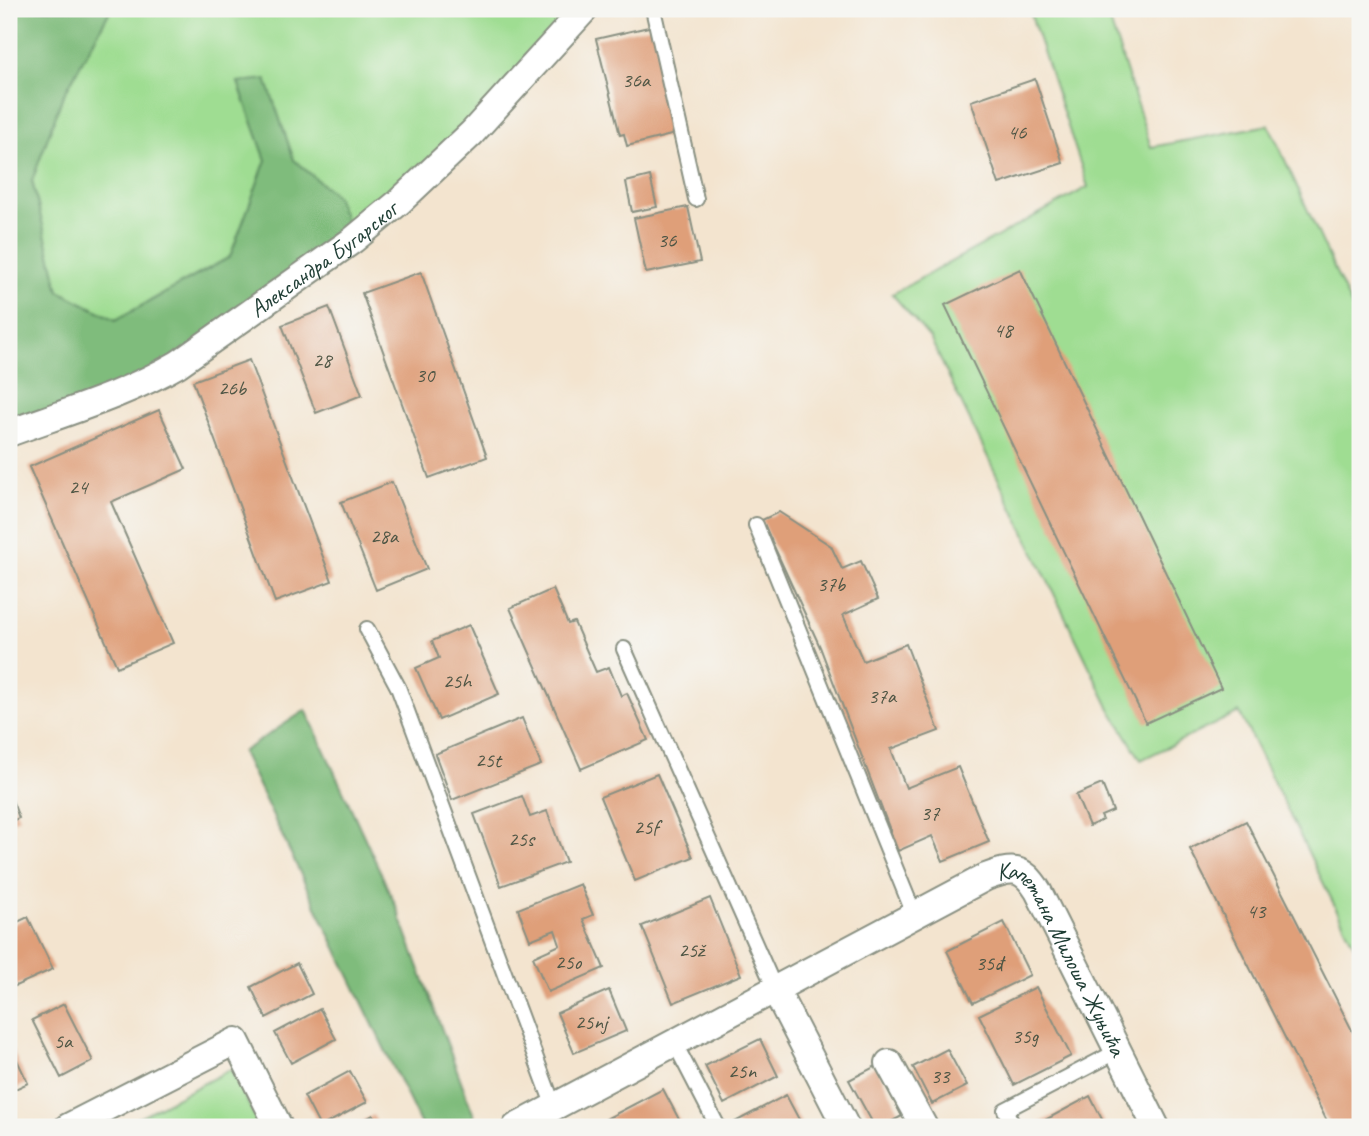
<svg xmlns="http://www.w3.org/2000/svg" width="1369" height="1136" viewBox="0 0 1369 1136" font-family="Caveat,sans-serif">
<rect width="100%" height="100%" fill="#f6f6f2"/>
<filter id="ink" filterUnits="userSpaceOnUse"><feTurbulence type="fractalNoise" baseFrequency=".0143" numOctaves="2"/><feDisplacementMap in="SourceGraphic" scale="14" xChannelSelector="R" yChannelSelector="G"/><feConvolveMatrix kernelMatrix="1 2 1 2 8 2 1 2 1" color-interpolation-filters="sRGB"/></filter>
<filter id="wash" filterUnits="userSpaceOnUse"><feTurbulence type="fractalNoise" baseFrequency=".00686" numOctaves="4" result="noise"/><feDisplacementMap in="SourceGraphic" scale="28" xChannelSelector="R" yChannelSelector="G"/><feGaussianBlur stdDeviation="1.57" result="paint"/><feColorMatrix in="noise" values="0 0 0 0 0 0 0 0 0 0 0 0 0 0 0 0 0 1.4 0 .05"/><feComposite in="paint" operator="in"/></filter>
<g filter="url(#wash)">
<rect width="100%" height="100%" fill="#f3e4cf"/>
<path fill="#9fdd92" stroke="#5f8d63" stroke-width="2" d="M111 9H565L569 25 353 240 336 196 294 160 266 80 238 82 266 160 230 257 116 320 59 291 32 181 62 98Z
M1029 9H1106L1151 147 1269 125 1360 325V957L1239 712 1141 760 1109 707 930 338 892 294 1088 187Z
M231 1069 260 1127H120Z"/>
<path fill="#7fbc7c" stroke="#4f7c58" stroke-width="2" d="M9 9H111L62 98 32 181 59 291 116 320 230 257 266 160 238 82 266 79 294 160 336 196 353 240 178 364 9 433Z
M306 710 396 906 477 1124 471 1127H422L242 752Z"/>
<g id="blocks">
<path fill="#df9f79" d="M653 26 675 134 627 146 624 134 620 135 596 39Z
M1035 79 1063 163 999 184 971 101Z
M650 176 657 207 632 212 626 182Z
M688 207 700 262 646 273 634 218Z
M1020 269 1221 688 1146 723 945 305Z
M421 272 487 457 429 478 362 293Z
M329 307 362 395 316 413 282 325Z
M249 360 332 581 275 602 193 381Z
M159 410 186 469 111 502 173 643 117 667 29 467Z
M392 482 427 569 376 590 341 502Z
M779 512 831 546 842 569 861 561 878 599 843 615 863 661 906 644 939 731 891 749 906 788 958 767 989 842 943 861 932 836 898 851 820 647 762 520Z
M553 589 568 624 574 622 596 672 609 667 621 696 627 693 648 740 581 769 510 608Z
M469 625 499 694 439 720 416 668 439 658 432 641Z
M522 718 541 765 452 800 435 754Z
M657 774 693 857 635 881 600 797Z
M1102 784 1113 811 1101 816 1103 820 1089 826 1076 795Z
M9 792 19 818 9 822Z
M522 796 530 817 547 811 566 862 501 886 474 814Z
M1246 821 1360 1046V1127H1330L1190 849Z
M580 884 593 915 583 919 604 968 548 992 533 957 560 945 555 930 530 940 518 909Z
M710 898 741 975 673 1003 642 926Z
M28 917 53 969 11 988 9 984V926Z
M1004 922 1030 975 973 1003 947 951Z
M297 963 312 994 266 1018 251 987Z
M1036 987 1071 1056 1014 1085 979 1015Z
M609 990 626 1031 574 1053 557 1013Z
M64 1004 93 1061 61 1078 32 1020Z
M320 1009 336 1039 291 1063 275 1033Z
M760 1039 778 1076 724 1104 705 1066Z
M9 1043 28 1083 9 1092Z
M947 1049 967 1086 932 1104 913 1067Z
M876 1066 902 1116 881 1127H875L849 1080Z
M350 1071 367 1102 320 1127 304 1096Z
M663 1089 683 1127H611L606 1119Z
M786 1095 803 1127H737L735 1122Z
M1090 1096 1106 1127H1032Z
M373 1115 380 1127H351Z"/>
</g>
</g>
<g filter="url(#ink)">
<use href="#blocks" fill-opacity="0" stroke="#899082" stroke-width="2"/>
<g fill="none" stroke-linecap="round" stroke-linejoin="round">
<defs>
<path id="lane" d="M653 9 696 199
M756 525 914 914
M367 629 398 687 554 1107
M624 649 775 989
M674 1042 718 1127
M1014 1127 1005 1110 1118 1051"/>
<g id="street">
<path id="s1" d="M9 433C66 412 125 395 178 364L353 240 399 202 472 133 585 9"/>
<path d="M775 989 846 1127"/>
<path d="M889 1063 924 1127"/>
<path d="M68 1127 236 1041 279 1127"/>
<path id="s2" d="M516 1127 986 877C1013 867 1022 866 1038 891L1156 1127"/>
</g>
</defs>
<use href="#lane" stroke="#899082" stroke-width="18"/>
<use href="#street" stroke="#899082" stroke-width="30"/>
<use href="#lane" stroke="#fff" stroke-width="14"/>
<use href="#street" stroke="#fff" stroke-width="26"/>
</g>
</g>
<g text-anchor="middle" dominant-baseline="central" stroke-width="5" stroke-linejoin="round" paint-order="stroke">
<g font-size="21" fill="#4f5645">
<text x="636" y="80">36a</text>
<text x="1017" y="132">46</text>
<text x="667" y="240">36</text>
<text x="1003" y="330">48</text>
<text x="322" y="360">28</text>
<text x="425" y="375">30</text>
<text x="232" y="388">26b</text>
<text x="78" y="487">24</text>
<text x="384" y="536">28a</text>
<text x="831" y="584">37b</text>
<text x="457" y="681">25h</text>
<text x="882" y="696">37a</text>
<text x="488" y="760">25t</text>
<text x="930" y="813">37</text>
<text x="646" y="827">25f</text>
<text x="521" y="839">25s</text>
<text x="1256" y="911">43</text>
<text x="691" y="950">25ž</text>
<text x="568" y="962">25o</text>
<text x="989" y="963">35đ</text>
<text x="591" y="1022">25nj</text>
<text x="1025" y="1036">35g</text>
<text x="63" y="1041">5a</text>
<text x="742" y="1071">25n</text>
<text x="940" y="1076">33</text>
</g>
<g font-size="24" fill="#1f3d34" stroke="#f6f6f2">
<text stroke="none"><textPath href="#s1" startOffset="362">Александра Бугарског</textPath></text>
<text stroke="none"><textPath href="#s2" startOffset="660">Капетана Милоша Жуњића</textPath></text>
</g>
</g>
<rect width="1369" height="1136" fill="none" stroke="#f6f6f2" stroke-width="35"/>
</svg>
